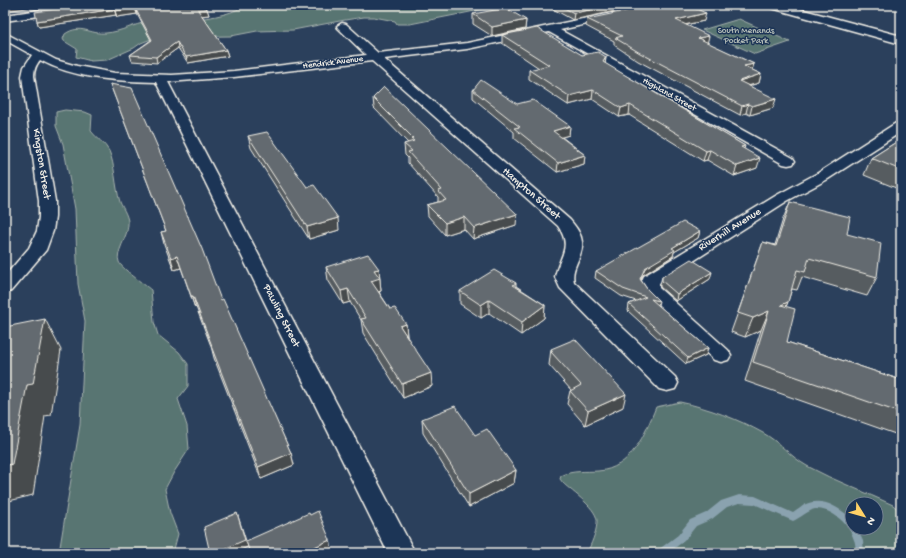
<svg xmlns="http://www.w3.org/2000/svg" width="906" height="558" viewBox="0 0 906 558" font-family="'Gochi Hand',sans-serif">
<rect width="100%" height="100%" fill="#2b405c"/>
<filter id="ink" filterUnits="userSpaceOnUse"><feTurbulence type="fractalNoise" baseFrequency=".025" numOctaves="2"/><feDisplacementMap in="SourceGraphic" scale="8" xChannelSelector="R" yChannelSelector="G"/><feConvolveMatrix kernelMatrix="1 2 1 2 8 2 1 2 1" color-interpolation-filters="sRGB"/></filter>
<g filter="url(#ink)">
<path fill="#587472" stroke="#a6b2ad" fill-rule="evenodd" d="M248 5H505L410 24H397L395 21 374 17H364L345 20 293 30 257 31 231 36 156 37 141 43 134 48 107 60 91 61 76 57 77 49 64 41 63 39 65 34C81 23 90 35 106 33 121 32 134 24 148 22 173 19 200 21 225 14 233 12 240 8 248 5Z
M739 19 790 42 755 54 702 30Z
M65 110 85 112 92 115 91 131C96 138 105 143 109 151 115 164 115 186 120 202 123 209 129 217 128 225 128 236 115 253 119 262 121 268 144 284 151 290L154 322 158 335 179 352 188 364V386L178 399 187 426 189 449 174 472 165 489 170 513 178 534 173 553H59L80 425 85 321 78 284 75 209 63 144 56 126V112Z
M680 402C708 408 738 419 763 433 778 441 791 457 807 466 835 481 865 492 893 505L901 512V553H587C591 544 596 534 597 523 599 509 572 492 563 483L560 479 561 476C572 470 586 472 598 471 631 469 645 434 656 407ZM852 504H876V528H852Z"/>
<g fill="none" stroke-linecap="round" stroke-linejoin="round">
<path fill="#8aa2af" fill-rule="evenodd" d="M739 495 755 496 793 513C798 510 802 506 806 504 823 497 840 508 852 519V528H857L863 541 864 553H856C855 549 856 544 854 540 850 525 832 508 815 509 809 510 800 518 793 521L754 504 739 503 727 507 712 519 696 526 684 541 668 553H657L658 550 678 535 690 520 706 513 721 501Z"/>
<defs>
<path id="minor" d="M74 5H99L94 8 5 21V15Z
M611 13 614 14 616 16 614 18 560 30 793 158 795 161 793 164 788 165 783 164 549 32 467 49 384 59 570 220C575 226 581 233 582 242 584 256 570 267 574 282L675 377 678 383 675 389 667 391 659 389 560 288 555 277C559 256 573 248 558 226L372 61 234 77 168 82 415 553H388L156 82C118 81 74 79 40 60 36 65 34 69 34 76L55 201V217L53 231 46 250 11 291 5 293V276L29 248 37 231 39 217V201L22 76 24 67 32 55 5 40V33L56 60 77 66 115 73 172 75 234 71 366 55 338 28 337 26 342 23 346 24 378 53 467 43Z
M901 122V132L828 179 787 201 659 283V288L728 350 731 355 728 360 721 362 714 360 646 295 640 285 644 276 777 195 818 173 896 123Z"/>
<path id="secondary" d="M766 5H785L901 36V44L768 7Z"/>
</defs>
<use href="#minor" stroke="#f4f1e8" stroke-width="3"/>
<use href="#secondary" stroke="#f4f1e8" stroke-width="3"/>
<use href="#minor" fill="#1d3557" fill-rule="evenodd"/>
<use href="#secondary" fill="#1d3557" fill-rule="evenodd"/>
</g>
<path fill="#565c60" stroke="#f4f1e8" d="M85 5H208V6L206 7 209 15 202 16 226 50 228 56 188 63 178 48 157 63 132 61 130 55 151 40 137 14 117 17 116 15 39 27 37 21Z
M554 5H644L573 20 553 9Z
M473 14 526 20 525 29 492 36 473 24Z
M587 19 704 21 686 25 708 43 754 64 752 70 761 74 759 83 749 86 773 108 750 115 746 113 740 115 638 61 614 45V41L586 26Z
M502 35 582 55 606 57 605 64 745 146 744 149 757 168 734 176 707 160 703 161 629 115 619 117 592 99 568 105 529 79V70L539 68 502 43Z
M110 84 221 300 291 453 294 465 261 479 214 358 211 346 196 307 195 308 181 268 174 270 164 244 161 232 166 231Z
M473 90 570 126 569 135 562 137 585 155 584 164 557 172 514 138V132L473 98Z
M373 98 516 225 473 239 464 229 445 235 428 216 427 205 438 202V197L408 163V158L405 155 404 144 408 143 374 108Z
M248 136 307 187 339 230 309 239 251 148Z
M901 139V190L864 175 871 158Z
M790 202 847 234 877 277 867 296 802 277 797 290 792 289 786 307 787 342 901 380V436L745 381 761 330 745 337 731 332 763 242 775 245 783 219Z
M700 231 698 238 674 252 673 256 643 275 641 280 647 289 659 301 658 305 708 348 706 355 686 364 628 311 629 304 636 301 621 296 595 278 596 271Z
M326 267 379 269 381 291 379 292 390 309 406 324 407 337 432 386 403 398 363 333 361 320 350 302 343 304 328 280Z
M662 277 710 279 676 301 660 287V284Z
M516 283V286L545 305 544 318 521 335 489 313 481 318 460 304V291Z
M551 349 623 407 585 425 567 404 570 391 571 390 549 365Z
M422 419 475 435 516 470 514 483 469 507 423 433Z"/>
<path fill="#464b4e" stroke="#f4f1e8" d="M5 5H64L35 9 34 7 5 11Z
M615 5H644L573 20 574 13Z
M135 8 137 14 117 17 115 11Z
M114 9 116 15 39 27 37 21Z
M207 9 209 15 200 16 198 10Z
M706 13 704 21 674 27 676 20Z
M526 20 525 29 492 36V27Z
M709 36 707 44 698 38Z
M177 42 178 48 157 63 156 57Z
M226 50 228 56 188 63 186 57Z
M606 57 605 65 603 62Z
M754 64 751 72 744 66Z
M761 74 759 83 736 89 739 81Z
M593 90 592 99 568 105 569 96Z
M776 99 773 108 750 115 752 106Z
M748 104 746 113 740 115 742 106Z
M630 105 629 115 619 117 621 108Z
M570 126 569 135 552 140 553 131Z
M710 150 707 160 703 161 706 151Z
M585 155 584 164 557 172 558 163Z
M760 158 757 168 734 176 737 166Z
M517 214 516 225 473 239 474 228Z
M464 217V229L445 235V223Z
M338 218 339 230 309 239 307 227Z
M700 231 698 238 674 252 673 256 643 275 639 286 640 279 645 268 672 248Z
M177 256 181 268 174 270 171 258Z
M379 269 381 291 372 294 371 281 374 270Z
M712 272 710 279 676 301 677 294Z
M348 289 350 302 343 304 341 291Z
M191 296H193L196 307 195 308Z
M489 300V313L481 318V305Z
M788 302 780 321 781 305Z
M545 305 544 318 521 335 522 322Z
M769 311 761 330 745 337 753 318Z
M45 319 61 350 51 415 45 416 33 495 5 502V466Z
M406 324 407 337 400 326Z
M708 348 706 355 686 364 688 358Z
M431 373 432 386 403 398 402 384Z
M626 394 623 407 585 425 588 411Z
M291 453 294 465 261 479 258 467Z
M516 470 514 483 469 507V494Z
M237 513 248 547 233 553H215Z
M330 540 333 553H301Z
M5 548 10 553H5Z"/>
<path fill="#646b70" stroke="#f4f1e8" d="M85 5H205L207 9 198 10 226 50 186 57 177 42 156 57 130 55 152 40 135 8 115 11 114 9 37 21 35 12Z
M558 5H615L574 13Z
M654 5H687L706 13 676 20 709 36 698 38 754 64 744 66 761 74 739 81 776 99 752 106 748 104 742 106 640 53 615 38 622 36 587 19Z
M506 8 526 20 492 27 473 14Z
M537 28 582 55 598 52 606 57 603 62 745 146 741 147 760 158 737 166 710 150 706 151 630 105 621 108 593 90 569 96 529 70 549 65 502 35Z
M481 80 517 104 533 100 570 126 553 131 585 155 558 163 514 128 520 127 473 90Z
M110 84 132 88 202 249 221 300 223 299 291 453 258 467 211 346H212L193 296H191L177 256 171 258 161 232 166 231Z
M384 87 517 214 474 228 464 217 445 223 427 205 446 200 438 191 442 190 408 152 412 151 404 144 414 141 411 139 413 138 373 98Z
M267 132 307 187 314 185 338 218 307 227 248 136Z
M901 139V170L871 158Z
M790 202 850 217 847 234 881 243 877 277 809 258 805 272 797 270 788 302 781 305 795 309 787 342 901 380V413L753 362 769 311 753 318 738 313 763 242 776 246Z
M683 222 700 231 672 248 675 250 645 268 640 279 647 289 659 301 651 299 708 348 688 358 629 304 646 297 623 289 596 271Z
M368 254 379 269 374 270 380 278 371 281 390 309 395 308 406 324 400 326 431 373 402 384 361 319 366 318 348 289 341 291 326 267Z
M691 259 712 272 677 294 662 281V277Z
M494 270 516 283 513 285 545 305 522 322 489 300 481 305 460 291Z
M45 319 33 384 27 385 12 464 5 466V327Z
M575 339 626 394 588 411 570 391 581 385 551 352 553 351 551 349Z
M455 406 475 435 487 429 516 470 469 494 422 419Z
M318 511 330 540 301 553H250L246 541 309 513 310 515Z
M237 513 245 540 215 553H210L204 527Z"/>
</g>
<g text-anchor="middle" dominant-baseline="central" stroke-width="3" stroke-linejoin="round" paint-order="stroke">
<g font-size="9" fill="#b6bfb9" stroke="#1d3557">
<text x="746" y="31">South Menands<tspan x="746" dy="10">Pocket Park</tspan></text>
</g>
<g font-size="9" fill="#f4f1e8" stroke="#1d3557">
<text transform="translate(333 63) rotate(-7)">Hendrick Avenue</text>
<text transform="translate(669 95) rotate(29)">Highland Street</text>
</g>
<g font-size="11" fill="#f4f1e8" stroke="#1d3557">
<text transform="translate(41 164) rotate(81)">Kingston Street</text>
<text transform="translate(531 194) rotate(41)">Hampton Street</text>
<text transform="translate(730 230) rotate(-32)">Riverhill Avenue</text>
<text transform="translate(281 316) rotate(63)">Pawling Street</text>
</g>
</g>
<rect width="906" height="558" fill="none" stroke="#1d3557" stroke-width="20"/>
<rect x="10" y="10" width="886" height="538" fill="none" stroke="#f4f1e8" stroke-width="1.5" filter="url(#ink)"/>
<g transform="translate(864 516) rotate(127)"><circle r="19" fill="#1d3557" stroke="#738091"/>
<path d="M0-3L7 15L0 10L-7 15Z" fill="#ffd166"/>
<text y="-6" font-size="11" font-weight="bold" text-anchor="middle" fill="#f4f1e8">N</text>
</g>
</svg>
